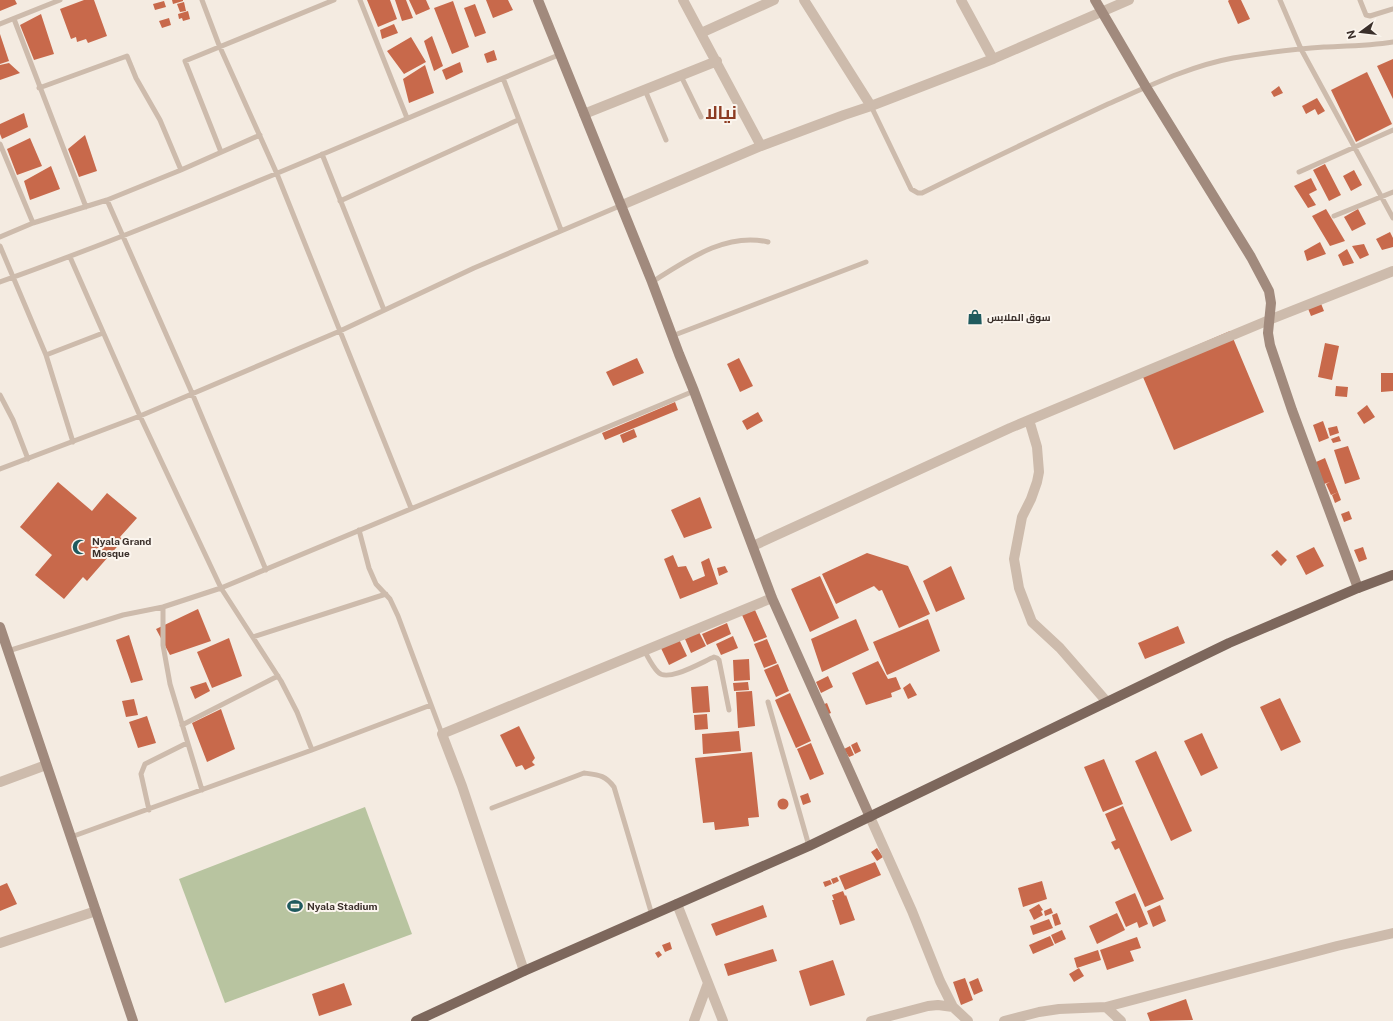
<svg xmlns="http://www.w3.org/2000/svg" width="1393" height="1021" viewBox="0 0 1393 1021" font-family="'Public Sans',Cairo,sans-serif">
<rect width="100%" height="100%" fill="#f4ebe1"/>
<path fill="#b8c4a0" d="M365 807 412 934 225 1003 179 879Z"/>
<path fill="#c8694b" d="M0 0H15L17 4 0 11Z
M84 0H94L107 36 88 43 86 39 77 42 76 37 71 39 60 9Z
M172 0H183V1L173 4Z
M367 0H390L397 19 378 27Z
M395 0H406L413 18 402 21Z
M409 0H426L430 9 416 15Z
M486 0H508L513 10 493 18Z
M1229 0H1241L1250 19 1238 24 1228 1Z
M164 1 166 7 155 10 153 4Z
M453 1 469 47 452 54 434 8Z
M184 2 186 11 180 12 177 4Z
M475 4 486 33 475 37 464 8Z
M188 11 190 19 183 21 182 18 179 19 178 14Z
M41 14 54 54 34 60 20 25Z
M169 18 171 25 162 28 159 21Z
M394 24 398 33 382 39 380 30Z
M0 34 9 61 0 64Z
M432 36 443 66 434 71 424 41Z
M411 37 426 62 404 74 387 51Z
M494 50 497 60 487 63 484 54Z
M1393 59V99L1377 66Z
M460 62 463 72 446 80 442 70Z
M9 63 20 73 0 80V65Z
M425 65 434 93 409 103 403 79Z
M1367 72 1392 124 1356 142 1331 90Z
M1279 86 1283 93 1274 97 1271 92Z
M1317 98 1325 111 1318 115 1315 109 1306 114 1302 106Z
M24 113 28 127 2 139 0 134V124Z
M85 135 97 171 79 177 68 149Z
M30 138 42 166 17 175 7 149Z
M1325 164 1341 195 1329 201 1313 170Z
M51 166 60 189 30 200 24 181Z
M1354 170 1362 185 1351 191 1343 176Z
M1311 178 1317 190 1309 194 1316 205 1308 208 1294 186Z
M1326 209 1345 241 1330 246 1312 216Z
M1358 209 1366 224 1352 231 1344 217Z
M1390 232 1393 238V247L1382 250 1376 239Z
M1320 242 1326 254 1307 261 1304 251Z
M1364 244 1369 255 1360 259 1352 246Z
M1347 249 1354 263 1343 266 1338 255Z
M1320 301 1324 311 1311 316 1307 306Z
M1230 331 1264 412 1174 450 1140 370Z
M1325 343 1339 346 1332 380 1318 377Z
M637 358 644 373 613 386 606 372Z
M739 358 753 386 740 392 727 364Z
M1381 373H1393V391L1381 392Z
M1336 386 1348 387 1347 397 1335 396Z
M675 402 678 410 605 440 602 433Z
M1367 405 1375 417 1364 424 1357 413Z
M758 412 763 421 747 430 742 421Z
M1323 421 1329 438 1319 442 1313 425Z
M1337 426 1339 433 1330 436 1328 428Z
M634 429 637 437 623 443 620 435Z
M1339 436 1341 441 1333 443 1331 439Z
M1348 446 1360 479 1345 484 1334 450Z
M1325 458 1338 492 1331 495 1326 484 1330 482 1324 484 1316 462Z
M58 482 92 511 107 493 137 518 120 537 123 540 87 581 83 577 64 599 35 575 52 555 20 527Z
M1338 492 1341 500 1335 503 1332 495Z
M700 497 712 528 684 538 671 510Z
M1349 511 1352 519 1344 522 1341 514Z
M1314 547 1324 566 1306 575 1296 556Z
M1363 547 1367 559 1359 562 1354 550Z
M1277 550 1287 560 1281 566 1271 555Z
M867 553 908 566 930 614 899 628 882 590 879 591 874 586 836 604 822 574Z
M673 555 678 567 686 566 693 581 705 576 701 562 709 558 718 584 680 599 664 559Z
M725 566 728 572 719 576 717 568Z
M951 566 965 599 936 612 923 581Z
M820 576 839 618 810 632 791 589Z
M198 609 211 641 170 655 156 629Z
M755 610 767 637 754 642 742 615Z
M856 619 869 650 822 672 811 639Z
M928 619 940 651 887 675 873 642Z
M727 623 731 634 707 645 702 634Z
M1178 626 1185 643 1145 659 1138 643Z
M699 632 706 646 691 653 685 639Z
M129 635 143 680 131 683 116 640Z
M677 635 687 656 669 665 659 644Z
M733 636 738 648 721 655 716 644Z
M229 638 242 676 212 688 197 652Z
M767 639 777 663 764 668 754 644Z
M749 659 750 680 734 681 733 660Z
M878 661 888 679 896 677 901 689 891 693 892 697 866 705 852 673Z
M778 664 789 691 776 697 764 670Z
M828 676 833 687 821 693 816 682Z
M206 682 210 691 195 699 190 687Z
M748 682 749 690 734 691 733 683Z
M910 683 917 695 908 699 903 688Z
M708 686 710 712 693 713 691 687Z
M752 691 755 726 738 728 736 692Z
M790 693 811 741 796 748 775 700Z
M1280 698 1301 742 1281 751 1260 707Z
M134 699 138 715 126 717 122 701Z
M827 703 831 713 826 715 822 705Z
M221 709 235 749 207 762 192 723Z
M707 714 708 729 695 730 694 715Z
M147 716 156 743 138 748 129 722Z
M519 726 535 758 532 762 535 765 525 770 522 765 516 767 500 735Z
M739 731 741 751 703 754 702 734Z
M1202 733 1218 768 1201 776 1184 741Z
M857 742 861 751 855 754 851 745Z
M811 743 824 774 810 780 797 749Z
M850 746 854 755 849 757 844 749Z
M1156 751 1192 831 1171 841 1135 761Z
M752 752 759 817 748 818 749 826 715 830 714 822 703 823 695 758Z
M1104 759 1123 804 1103 812 1084 767Z
M808 793 811 802 803 805 800 796Z
M777.5 804a5.5 5.5 0 1 1 11 0a5.5 5.5 0 1 1-11 0Z
M1123 806 1164 899 1145 907 1119 848 1115 850 1111 842 1116 840 1105 814Z
M877 848 883 857 877 861 871 852Z
M875 862 881 875 845 890 839 876Z
M837 877 839 881 833 884 831 879Z
M830 880 832 884 825 887 823 882Z
M1042 881 1047 899 1023 907 1018 888Z
M7 883 17 904 0 911V886Z
M843 891 845 896 846 895 855 920 840 925 832 900H834L832 895Z
M1135 893 1148 924 1139 928 1137 922 1126 927 1115 902Z
M1039 904 1043 910 1041 911 1043 915 1034 920 1029 910Z
M763 905 767 917 716 936 711 924Z
M1160 905 1166 921 1153 927 1147 911Z
M1051 908 1053 913 1045 916 1044 911Z
M1057 913 1061 924 1055 926 1052 915Z
M1117 913 1125 930 1097 944 1089 926Z
M1049 919 1053 928 1033 935 1030 926Z
M1062 930 1066 939 1055 944 1051 935Z
M1050 936 1054 945 1033 954 1029 945Z
M1137 937 1141 948 1130 951 1134 961 1107 970 1100 950Z
M670 942 672 949 665 952 662 945Z
M773 949 777 961 728 976 724 964Z
M1098 950 1101 960 1077 968 1074 958Z
M659 951 662 955 658 958 655 953Z
M833 960 845 995 810 1006 799 971Z
M1079 968 1084 976 1074 982 1069 974Z
M965 978 973 1000 961 1005 953 982Z
M978 978 983 991 974 995 969 982Z
M344 983 352 1005 319 1016 312 994Z
M1186 999 1193 1020 1150 1021 1147 1013Z"/>
<g fill="none" stroke-linecap="round" stroke-linejoin="round">
<path stroke="#cdbbac" stroke-width="5" d="M202 0 219 45 277 174 411 508
M360 0 407 118
M1280 0 1301 49 1393 218
M1360 0 1366 15 1370 16 1393 9
M14 19 86 207
M0 24 60 0
M681 76 701 117
M503 78 561 230
M39 88 127 56 136 78 160 120 181 170
M645 90 666 140
M871 106 911 189 918 193H922C984 162 1046 133 1108 104 1149 86 1190 66 1233 58 1263 53 1294 49 1324 47 1347 46 1370 46 1393 42
M0 144 33 223
M221 152 185 61 334 0
M322 154 384 310
M1299 172 1393 130
M107 200 192 393 266 570
M340 201 518 120
M1334 216 1393 192
M0 237 33 223 107 200 181 170 260 135
M0 246 46 355 73 442
M70 257 140 416 221 588 281 681 297 712 312 750
M0 282C190 214 374 131 561 54
M652 282C687 260 726 232 768 242
M672 336 866 262
M46 355 103 333
M0 395 13 420 28 459
M0 469 140 416 340 331 474 268 622 205
M359 530 369 568 376 584 390 599 398 616 442 734
M163 607V645L170 684 202 790
M253 637 386 594
M644 650C648 657 652 666 658 672 667 683 702 662 714 657L717 658 719 660 729 710
M8 651 123 615 163 607 221 588 694 391
M768 702 809 846
M182 725 278 676
M492 808 584 773C599 775 605 775 614 787L652 915
M149 810 141 774 145 764 187 743
M71 837 312 750 431 705"/>
<path stroke="#cdbbac" stroke-width="10" d="M683 0 761 146
M804 0 871 106
M961 0 993 59
M701 33 774 0
M584 114 717 61
M622 205 761 146 844 115 871 106 993 59 1129 0
M1029 420 1037 447 1039 472 1037 482 1031 499 1022 517 1014 559 1019 588 1032 622 1060 648 1107 702
M753 546 1010 428 1269 320 1393 271
M0 782 46 765
M870 817 912 911 940 981 953 1007 968 1021
M677 904 723 1021
M0 943 96 911
M524 971 462 786 442 734 772 598
M1106 1007 1121 1021
M694 1021 708 983
M871 1021 928 1006 938 1005 953 1007
M1004 1021 1039 1012 1059 1009 1106 1007 1337 946 1393 933"/>
<path stroke="#a18a7d" stroke-width="10" d="M538 0 652 282 679 354 694 391 772 598 870 817
M1095 0 1146 87 1251 257 1269 291 1271 303 1268 333 1270 345 1292 410 1358 588
M0 627 133 1021"/>
<path stroke="#7d675c" stroke-width="10" d="M416 1021 524 971 809 846 1229 643 1358 588 1393 575"/>
</g>
<defs>
<symbol id="shop-bare" viewBox="-9 -9 18 18"><path d="M-5-2.5h2.3a2.7 3.5 0 0 1 5.4 0H5L5.5 6h-11ZM-1.5-2.5h3a1.5 2.3 0 0 0-3 0Z" fill="#1f5a5e" stroke="#fbf5ee" stroke-width="2.5" paint-order="stroke"/></symbol>
<symbol id="mosque-bare" viewBox="-9 -9 18 18"><path d="M3.5-4.9A6 6 0 1 0 3.5 4.9A5 5 0 1 1 3.5-4.9Z" fill="#1f5a5e" stroke="#fbf5ee" stroke-width="2.5" paint-order="stroke"/></symbol>
<symbol id="stadium-bare" viewBox="-9 -9 18 18"><path d="M0-5a6.5 5 0 1 0 0 10a6.5 5 0 1 0 0-10ZM-3.5-1.8h7v3.6h-7Z" fill="#1f5a5e" stroke="#fbf5ee" stroke-width="2.5" paint-order="stroke"/></symbol>
</defs>
<g fill-rule="evenodd">
<use href="#shop-bare" x="964" y="306" width="22" height="22"/>
<use href="#mosque-bare" x="69" y="536" width="22" height="22"/>
<use href="#stadium-bare" x="284" y="895" width="22" height="22"/>
</g>
<g text-anchor="middle" dominant-baseline="central" stroke-width="4" stroke-linejoin="round" paint-order="stroke">
<g font-size="10" font-weight="bold" fill="#3b302b" stroke="#fbf5ee" text-anchor="start">
<text x="987" y="317">سوق الملابس</text>
<text x="92" y="541">Nyala Grand<tspan x="92" dy="12">Mosque</tspan></text>
<text x="307" y="906">Nyala Stadium</text>
</g>
<g font-size="18" font-weight="bold" fill="#8c3b22" stroke="#fbf5ee">
<text x="721" y="112">نيالا</text>
</g>
</g>
<g transform="translate(1361 32) rotate(255)" stroke="#fbf5ee" stroke-width="3" paint-order="stroke">
<path d="M0-3L7 15L0 10L-7 15Z" fill="#3b302b"/>
<text y="-6" font-size="11" font-weight="bold" text-anchor="middle" fill="#3b302b">N</text>
</g>
</svg>
